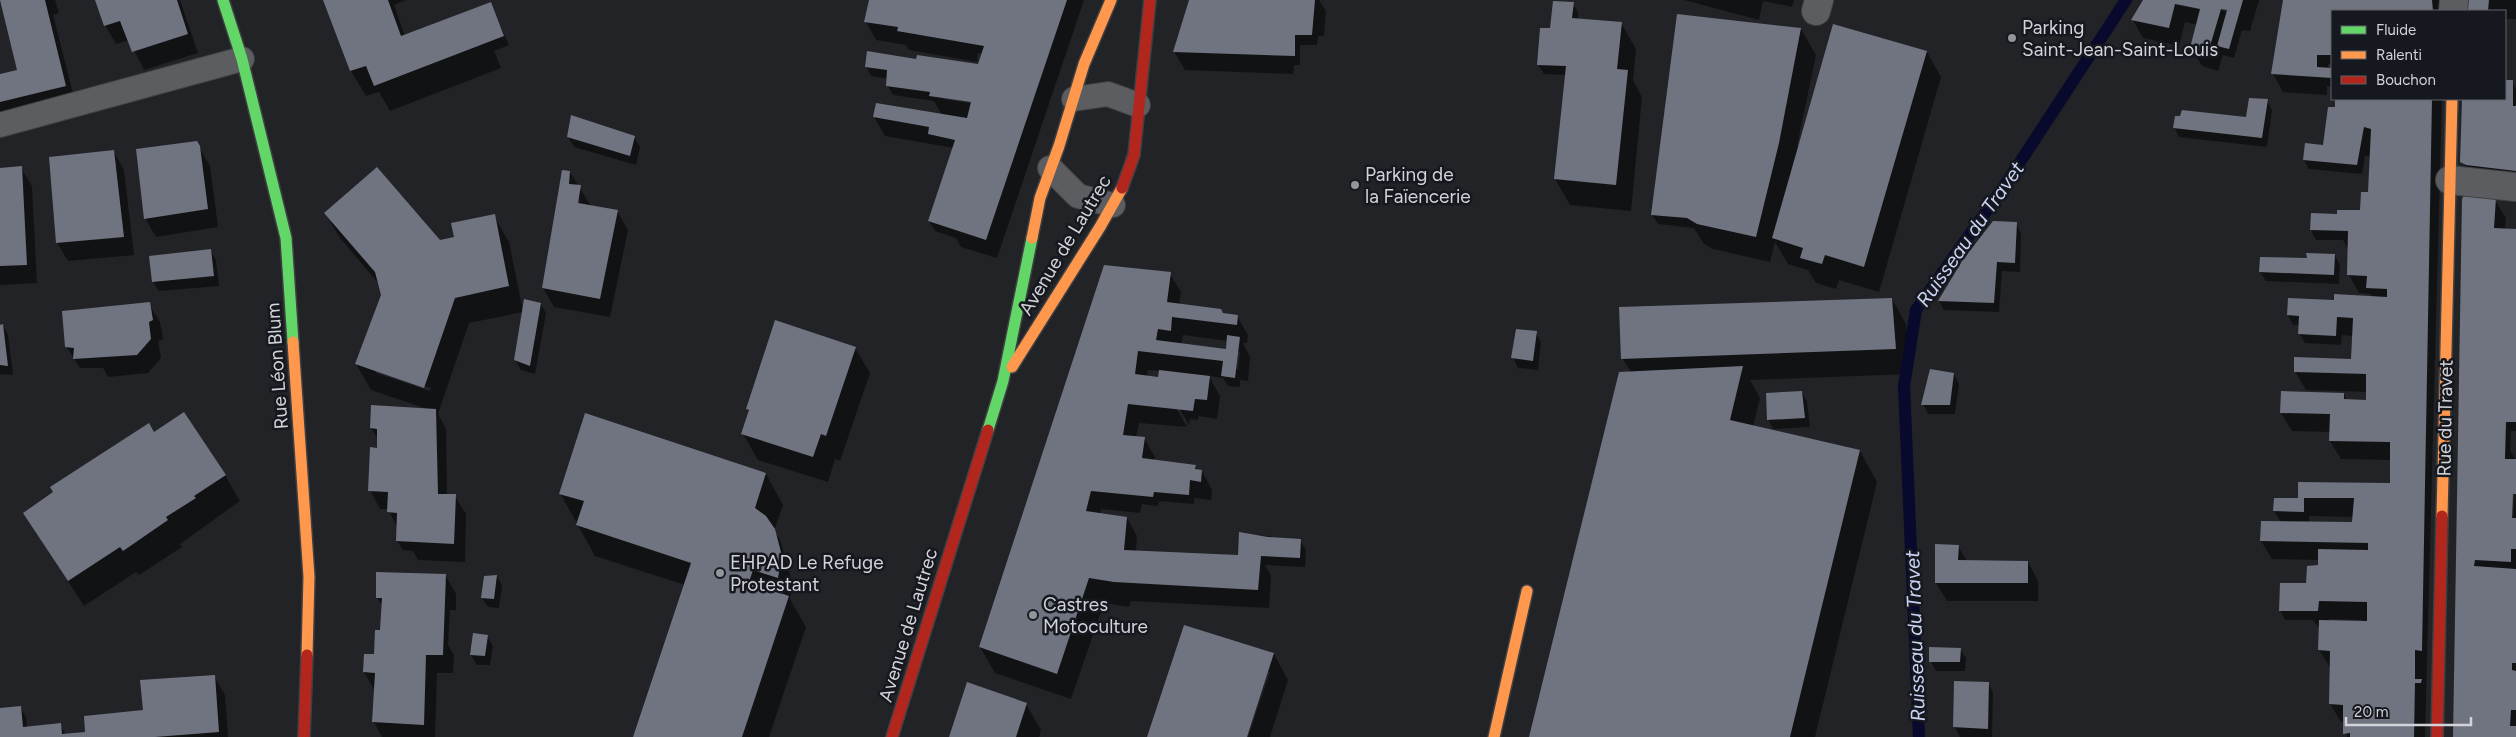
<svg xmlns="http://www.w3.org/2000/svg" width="2516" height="737" viewBox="0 0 2516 737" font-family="Figtree,sans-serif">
<rect width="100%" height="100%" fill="#212327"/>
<path fill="#0007" fill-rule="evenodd" d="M2 0H55L59 13 53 15 76 105 0 124V75L18 71Z
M99 0H180L198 53 144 70 129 40 116 44 105 25Z
M324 0H406L394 5 405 36 490 3 509 45 494 51 501 68 390 111 379 92 366 96 351 71Z
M870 0H1084L997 258 961 247 956 238 935 231 929 221 954 148 885 136 874 117 877 104 942 115 934 101 893 95 887 85 888 79 871 76 866 66 917 61 979 66 983 54 978 53 977 62 909 50 906 45 876 40 866 22ZM943 97 977 102 976 104 943 99Z
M1190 0H1319L1326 11 1324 36H1318L1317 45H1300V65H1294L1293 74 1185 70 1174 51Z
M1684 0H1794L1792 7 1763 1 1759 20Z
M2144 0H2259L2250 31 2242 30 2234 58 2223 55 2218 71 2202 66 2191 48 2197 25 2185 22 2179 46 2143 38 2133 20ZM2215 7 2229 10V12L2215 9Z
M2284 0H2443V11H2332V64H2328V69H2332V87L2327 86V95L2283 92 2273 74Z
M2466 0H2516V19H2505V11H2465Z
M1573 3 1578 13V20L1621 23 1636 49 1633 80 1642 97 1631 211 1570 205 1555 179 1567 75 1544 74 1538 65 1552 30Z
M1801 29 1816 55 1797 146 1927 52 1941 77 1879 292 1839 280 1836 289 1816 283 1808 270 1788 264 1775 242 1770 262 1713 249 1704 244 1694 228 1658 224 1652 215Z
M2512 81 2516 89V188L2472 180 2462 161 2463 99H2505V82Z
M2337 99H2442L2425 737H2347L2345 722H2341L2330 704 2331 669 2319 650 2320 629 2313 620H2285L2280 610 2305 584 2319 566V560L2272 559 2261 541 2281 522 2274 511 2301 499 2300 498 2391 485V460L2341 459 2330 441V432L2292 431 2281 413 2344 394 2347 400 2367 401V392L2306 390 2295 371 2352 360 2353 336 2342 335 2341 345 2305 343 2299 333 2300 325H2293L2288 315 2335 301 2373 298 2371 294 2359 293 2349 275 2348 249 2343 240H2316L2311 230 2312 214 2338 215 2361 212 2370 194 2371 157 2365 156 2362 174 2309 169 2304 160 2324 147 2337 109ZM2309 516 2354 517V523H2309ZM2329 619 2362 620V622H2329Z
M2267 101 2272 110 2267 147 2179 137 2174 127 2247 118Z
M568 137H634L640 147 636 165 574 147Z
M196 142 210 166 218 227 156 237 145 218Z
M114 152 124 170 134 255 68 261 57 243Z
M21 168 32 186 37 283 0 285V169Z
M570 172 591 206 617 211 628 230 610 317 554 307 543 288ZM578 198 580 200 579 209H576Z
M2495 200 2506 218 2505 230H2516V431H2511L2510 450 2516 461V737H2454ZM2512 488H2515L2513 519H2511Z
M325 213 439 242 456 238 494 216 509 242 523 311 541 304 546 313 535 374 521 370 515 360 523 312 469 323 438 414 446 429 447 495 455 496 466 514 465 562 418 560 413 551 403 550 397 541 398 529 388 509H380L370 490 378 449 379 441 371 428 427 409 371 390 356 364 382 295 379 284 340 238ZM376 370 431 388 430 391 376 373Z
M2016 223 2021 233 2020 272 2002 271 1999 312 1944 310 1939 301 1963 261Z
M210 251 216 260 219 286 159 291 153 282Z
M2335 255 2340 265 2339 284 2266 281 2260 272Z
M1170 274 1181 292 1179 305 1237 316 1248 335 1247 343H1243L1250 357 1248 381 1240 380V387L1228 386 1223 378 1209 376 1220 396 1217 419 1198 416V420L1190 419 1189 425 1176 403 1174 404 1187 427 1139 423 1136 437 1144 438 1155 457 1154 461 1195 466 1198 471H1202L1212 490 1211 500 1194 498V504L1159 501 1158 506 1142 504 1140 513 1101 509 1100 514 1127 518 1137 536 1136 552 1239 556 1241 533 1300 540 1306 550 1305 567 1265 565 1271 576 1269 608 1131 601 1129 607 1104 603 1071 699 995 673 980 647ZM1183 335 1228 341 1227 350 1181 345ZM1238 351 1240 352 1238 369H1236ZM1148 370 1160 371 1159 379 1147 377Z
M1892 299 1906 324 1910 374 1750 380 1760 398 1753 426 1860 451 1877 482 1815 737H1530L1631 372 1623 359Z
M149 304 160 322 163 339 158 341 161 358 148 373 108 377 103 368H80L66 346Z
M3 325 8 335 13 375 0 374V326Z
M1536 333 1541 342 1538 370 1518 368 1513 358Z
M855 348 870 373 840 461 835 459 828 482 758 460 743 434 749 412 747 409Z
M1954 374 1959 384 1955 414H1928L1923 404Z
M1802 393 1807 402 1810 427 1773 429 1768 419Z
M153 434 225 475 240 501 180 544 182 547 139 575 136 572 84 606 24 513Z
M766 474 783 505 774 531 780 540 790 574 792 588 790 599 806 627 769 737H634L685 585 595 556 560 493Z
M1958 546 1967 561 2028 562 2038 581V601H1947L1936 583Z
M446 576 456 594V610H450L448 645 454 655 453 673H437L435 737H382L374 722 375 691 364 672 365 655H375L382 632 383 607 377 598Z
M497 576 502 586 499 608 488 607 482 598Z
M474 635 487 636 493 646 490 665H477L471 655Z
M1960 649 1966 658 1965 671H1936L1931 662Z
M1274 654 1288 680 1270 737H1248L1270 672H1267L1246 737H1148Z
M214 676 225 695 228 737H0V709L20 707 26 717 27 728 60 725 66 735 86 733 145 712Z
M1956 682 1988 683 1993 693 1992 737H1960L1955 727Z
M1026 704 1041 730 1039 737H950Z"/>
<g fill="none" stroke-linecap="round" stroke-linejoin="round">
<path stroke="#08092c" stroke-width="12" d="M1919 737 1904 386 1916 310 2005 185 2126 0"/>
</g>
<path fill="#707480" d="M0 0H45L66 86 0 102V74L17 70Z
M95 0H177L188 34 132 52 120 21 104 26Z
M323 0H388L401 36 491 2 504 36 374 86 366 66 350 71Z
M869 0H1067L986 240 928 221 955 140 928 134 929 127 873 117 876 103 967 118 971 102 929 96 930 92 886 86 887 70 865 67 867 51 916 59 917 55 978 64 984 46 897 31 898 27 864 22Z
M1189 0H1315L1312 35H1295V56L1173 52Z
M2143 0H2243L2229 49 2217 46 2227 10 2221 9 2208 53 2190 48 2200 9 2175 4 2169 28 2131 20Z
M2283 0H2432L2433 11H2332V55H2317V67L2332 68V78L2271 74Z
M2465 0H2489L2488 11H2465Z
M1553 1 1574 2 1572 18 1622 22 1617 69 1628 70 1616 185 1554 179 1566 66 1537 65 1540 28H1550Z
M1677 14 1801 28 1779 143 1756 237 1697 224 1687 218 1651 215Z
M1833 24 1927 51 1864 267 1825 255 1822 264 1800 258 1803 248 1772 238Z
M2505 80H2513V106H2516V171L2466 165 2460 162 2462 99H2505Z
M2249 98 2268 99 2262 138 2173 128 2175 116H2180L2182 110 2246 117Z
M2335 99H2432L2422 651 2415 650V679H2422L2421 683H2415L2414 737H2350V733L2343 734V705L2329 704 2330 651 2318 650 2319 620 2367 621V602L2319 601 2318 611H2279L2280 583H2306L2307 566 2318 565V549L2368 550V543L2260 541 2261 521 2352 522 2354 498H2304V512L2273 511 2274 498H2298V482L2390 483V442L2329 441 2330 414 2280 413 2281 391 2344 393V399L2366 400V374L2294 372V357L2351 359 2353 318 2337 317 2336 336 2298 334 2299 316 2287 315 2288 298 2334 300V294L2387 297V289L2366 288 2367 276 2347 275 2348 231 2310 230 2311 213 2337 214V210H2360L2361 192H2368L2371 129 2364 127 2357 165 2303 160 2305 143 2323 145 2328 107H2335Z
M571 115 635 136 630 156 567 137Z
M197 141 200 146 208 209 144 219 136 149Z
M114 150 124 237 56 243 49 157Z
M22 166 27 265 0 266V168Z
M377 167 440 240 454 237 451 223 495 214 509 286 455 298 424 388 355 364 381 295 375 272 324 213Z
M562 170 570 171 569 184 581 185 578 203 618 210 600 299 542 288Z
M2464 195 2496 198 2494 228 2516 229V422H2506L2505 459H2516V494H2513L2512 518H2516V549H2511V562L2475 560 2474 566 2516 569V663H2512V670L2516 671V710H2511L2510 726H2516V737H2453L2462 199Z
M1993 221 2017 222 2015 263 1997 262 1994 303 1938 301 1962 261Z
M211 249 214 276 152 282 149 256Z
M2306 253 2335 254 2334 275 2259 272 2260 257 2307 258Z
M1104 265 1171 272 1167 302 1221 309 1223 313 1238 315 1237 325 1172 317 1171 331 1158 329 1156 340 1226 349 1227 335 1240 337 1235 378 1221 376 1223 361 1138 351 1135 374 1158 377 1159 370 1210 376 1207 400 1195 399 1193 411 1128 404 1123 435 1145 437 1142 458 1196 465 1195 469 1202 470 1201 482 1190 480 1189 495 1154 492 1153 497 1091 491 1086 511 1127 517 1124 550 1238 555 1239 532 1268 537 1301 539 1300 558 1261 556 1258 590 1114 582 1089 578 1057 674 979 647Z
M1892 298 1896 349 1621 359 1619 307Z
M524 299 541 303 530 366 514 360Z
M150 302 153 320 149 322 151 339 137 355 73 359 74 348 65 347 62 311Z
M775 320 856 347 826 436 821 434 813 457 741 434 749 410 746 409Z
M3 324 8 366 0 365V325Z
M1516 329 1537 331 1533 361 1511 358Z
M1743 366 1730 420 1860 450 1790 737H1529L1619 372Z
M1930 369 1954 373 1950 405H1921Z
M1802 391 1805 418 1767 420 1766 393Z
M371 405 436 409 438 494H456L454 544 396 541 397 513 387 512 388 492 368 491 370 447 377 448V429L370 428Z
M184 412 226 475 194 496 196 498 166 517 168 520 123 551 120 547 68 581 23 513 53 492 50 487 149 423 154 432Z
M585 413 766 473 755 508 766 516 775 529 782 556 779 572 778 578 753 570 749 582 789 596 742 737H633L691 563 576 525 584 501 559 494Z
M1935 544 1959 545 1958 560 2028 561V583H1935Z
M376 572 446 574 443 655H426L424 725 372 722 375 673 363 672 364 654H374L375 630H380L382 598H376Z
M497 575 494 599 481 598 484 576Z
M1184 625 1274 653 1247 737H1147Z
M473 633 488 635 485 656 470 655Z
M1929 647 1961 648 1960 662H1929Z
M215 675 219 732 155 737H0V708L21 706 23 727 61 723 62 734 85 732 84 716 143 710 140 680Z
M1954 681 1989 682 1988 729 1953 727Z
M967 682 1027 703 1016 737H949Z"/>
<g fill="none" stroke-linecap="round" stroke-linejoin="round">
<defs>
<path id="lane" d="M1074 99 1108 94 1138 105
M0 125 242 59
M1050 168 1078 196 1113 205"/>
<path id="street" d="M1816 11 1819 0
M2453 11 2454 0
M2450 180 2516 187"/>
<path id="fast" d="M223 0 242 59 286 238 293 342
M988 430 1003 381 1032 238"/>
<path id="slow" d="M1032 238 1040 198 1059 146 1084 64 1111 0
M293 342 309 577 307 655
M1012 367 1100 227 1122 188
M2442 516 2452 99
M1494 737 1527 591"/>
<path id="jam" d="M1122 188 1134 155 1150 0
M304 737 307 655
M892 737 988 430
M2437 737 2442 516"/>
</defs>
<use href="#lane" stroke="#3f4043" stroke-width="26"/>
<use href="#street" stroke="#3f4043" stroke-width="30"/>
<use href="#fast" stroke="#3f4043" stroke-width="14"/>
<use href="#slow" stroke="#3f4043" stroke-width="14"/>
<use href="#jam" stroke="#3f4043" stroke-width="14"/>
<use href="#lane" stroke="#5c5d60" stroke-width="24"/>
<use href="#street" stroke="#5c5d60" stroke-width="28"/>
<use href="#fast" stroke="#63d668" stroke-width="11"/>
<use href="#slow" stroke="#ff974d" stroke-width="11"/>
<use href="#jam" stroke="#b3261e" stroke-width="11"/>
</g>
<g fill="#94959a" stroke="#16181f" stroke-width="2">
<circle cx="2012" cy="38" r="5"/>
<circle cx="1355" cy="185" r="5"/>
<circle cx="720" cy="573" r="5"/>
<circle cx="1033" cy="615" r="5"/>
</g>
<g text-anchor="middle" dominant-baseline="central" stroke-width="5" stroke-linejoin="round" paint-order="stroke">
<g font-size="19" fill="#d2d3d8" stroke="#16181f" text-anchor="start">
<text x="2022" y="27">Parking<tspan x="2022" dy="22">Saint-Jean-Saint-Louis</tspan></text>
<text x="1365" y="174">Parking de<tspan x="1365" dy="22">la Faïencerie</tspan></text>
<text x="730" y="562">EHPAD Le Refuge<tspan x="730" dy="22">Protestant</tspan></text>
<text x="1043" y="604">Castres<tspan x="1043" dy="22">Motoculture</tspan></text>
</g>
<g font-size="19" fill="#d2d3d8" stroke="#16181f">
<text transform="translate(1065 245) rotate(-59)">Avenue de Lautrec</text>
<text transform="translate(277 366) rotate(-94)">Rue Léon Blum</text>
<text transform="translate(2445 418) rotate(-89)">Rue du Travet</text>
<text transform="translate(908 625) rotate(-73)">Avenue de Lautrec</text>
</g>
<g font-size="20" font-style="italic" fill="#cad3f2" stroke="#16181f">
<text transform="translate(1970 234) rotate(-55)">Ruisseau du Travet</text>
<text transform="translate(1915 636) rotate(-92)">Ruisseau du Travet</text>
</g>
</g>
<rect x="2331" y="10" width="175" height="90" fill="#16181f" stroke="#616369"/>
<rect x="2341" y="26" width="25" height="8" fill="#63d668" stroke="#616369"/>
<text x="2376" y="35" font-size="15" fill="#d2d3d8">Fluide</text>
<rect x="2341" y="51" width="25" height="8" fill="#ff974d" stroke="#616369"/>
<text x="2376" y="60" font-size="15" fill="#d2d3d8">Ralenti</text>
<rect x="2341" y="76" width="25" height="8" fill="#b3261e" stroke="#616369"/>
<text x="2376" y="85" font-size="15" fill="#d2d3d8">Bouchon</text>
<path d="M2346 717v8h125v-8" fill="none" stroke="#d2d3d8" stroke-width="2.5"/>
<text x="2354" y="717" font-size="15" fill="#d2d3d8" stroke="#16181f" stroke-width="4" paint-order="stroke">20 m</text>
</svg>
